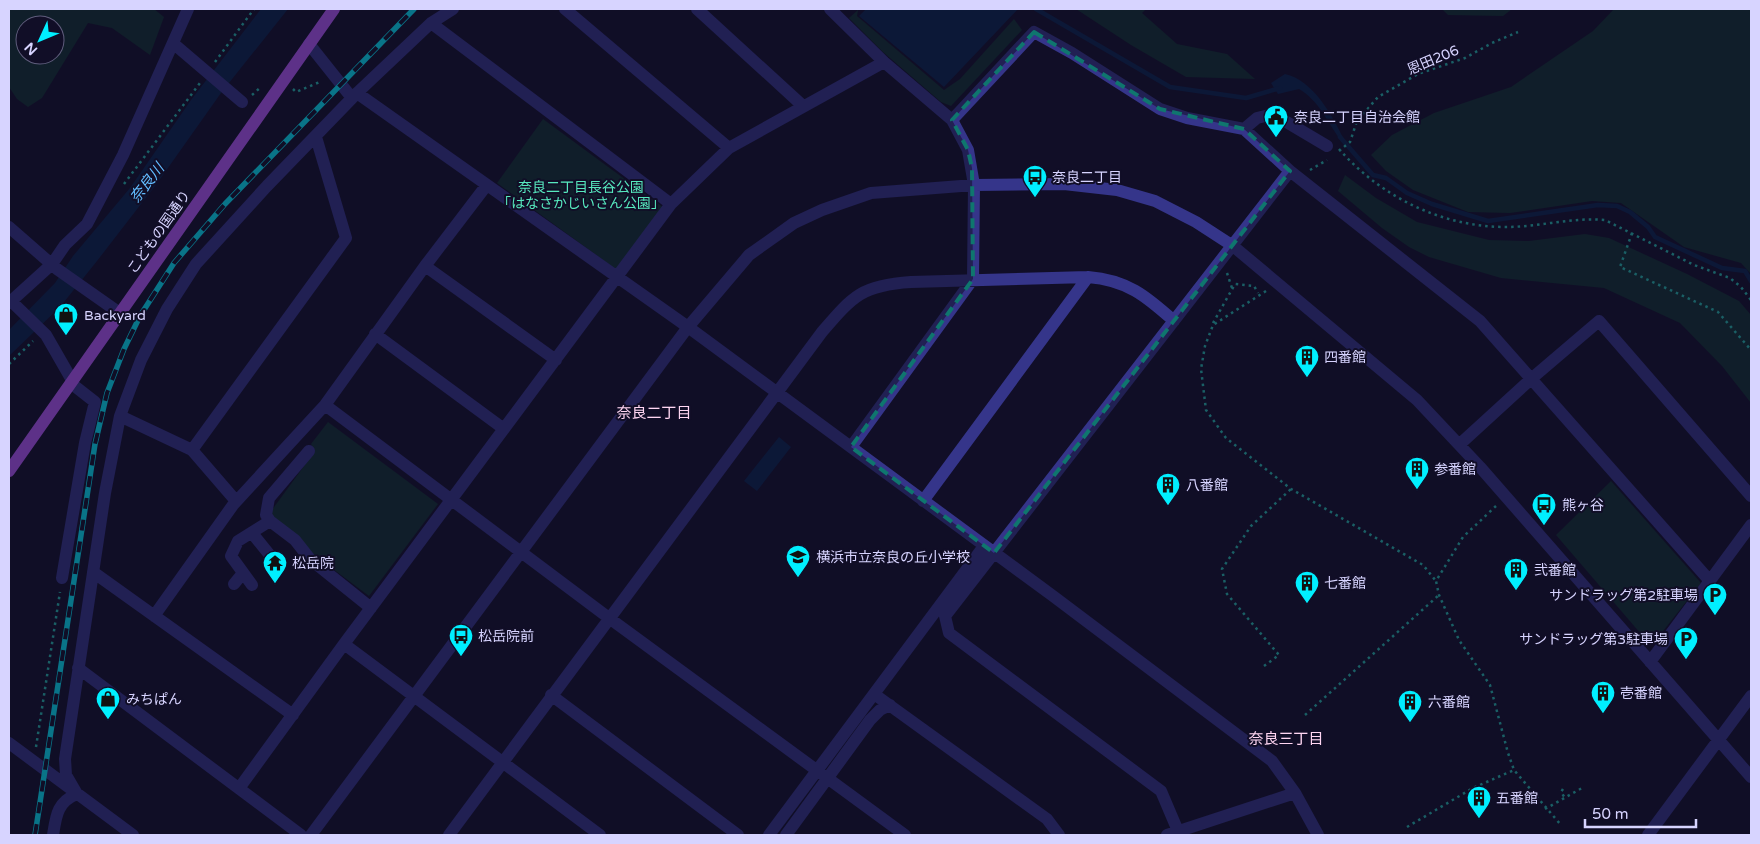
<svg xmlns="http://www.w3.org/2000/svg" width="1760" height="844" viewBox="0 0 1760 844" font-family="'Varela Round','Noto Sans JP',sans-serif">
<rect width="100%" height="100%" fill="#110e27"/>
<path fill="#10322f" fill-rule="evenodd" d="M9 9H154L164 17 150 55 112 28 88 23 42 98 28 107 17 99 9 87ZM25 25H55V55H25Z
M1076 9H1146L1142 13 1177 44 1227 54 1255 79 1186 77 1131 45Z
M1442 9H1512L1503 16 1448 15Z
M1614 9H1751V274L1741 263 1684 247 1621 203 1592 201 1510 213 1468 212 1413 190 1386 171 1371 155 1392 135 1434 113 1511 87 1593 31Z
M858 10 857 16 944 90 960 79 1014 19 1022 30 951 106 941 102 883 52 849 18Z
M543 119 664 208 617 270 497 183Z
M1345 175 1376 198 1417 222 1489 240 1529 241 1585 234 1609 238 1687 274 1739 301 1751 315V403L1722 366 1680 323 1604 288 1501 278 1429 257 1409 247 1382 228 1338 191Z
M328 422 438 504 369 596 317 557 269 514 315 451 311 444Z
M1611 481 1701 583 1656 640 1647 641 1556 535Z"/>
<path fill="#08244c" d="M261 9H288L221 93 158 182 97 261 60 307 9 356V330L55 283 73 256 130 188 191 100Z
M866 9H1018L944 87 859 16Z
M1285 74C1313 80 1333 116 1344 140L1342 142C1328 124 1319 100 1299 89L1278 94 1271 83Z
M779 437 791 447 757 491 744 481Z"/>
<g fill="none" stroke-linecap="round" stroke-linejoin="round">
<path stroke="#08244c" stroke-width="4.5" d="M1036 9 1170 87 1246 98 1280 88
M1340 137 1373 175 1386 178 1407 193 1432 204 1488 221 1598 205 1617 206 1630 212 1648 227 1655 237 1722 268 1745 271 1751 281"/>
<path stroke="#26c1b1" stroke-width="2.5" stroke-dasharray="2.5 4" stroke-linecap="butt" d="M215 62 254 9
M293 89 296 92 322 81
M252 95 261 87
M1339 149C1381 197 1442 227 1506 227 1539 227 1572 217 1605 220L1694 265 1730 278 1741 287 1751 300
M1339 151 1350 142 1357 121 1378 97 1418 74 1465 58 1492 43 1518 32
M1310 170 1327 160
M124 184 200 83
M1632 233 1620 267 1718 312 1751 350
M1227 273 1232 288
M1266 291 1213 325 1205 346 1201 369 1206 410 1226 438 1291 489 1423 565 1436 581
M1213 323 1235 284 1254 286 1258 293
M9 364 33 341
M1496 506 1463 537 1436 581 1439 595 1459 640 1490 685 1508 753 1514 770 1561 825
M1264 666 1279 655 1227 594 1222 569 1251 526 1291 489
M1305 715 1439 595
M36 747 60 592
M1563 789 1561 792 1565 798
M1545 809 1582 788
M1407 827 1473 788 1514 770"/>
<path stroke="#35358a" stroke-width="12" d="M565 9 729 148
M697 9 803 106
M830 9 884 62 952 120 968 150 974 185 973 279 851 447
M431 23 671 204
M174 44 242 102
M309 44 352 98
M357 93 688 327 1053 596 1272 761 1295 793 1318 835
M952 120 1034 32 1072 53 1160 109 1187 118 1244 129 1290 171 1480 321 1710 581
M1244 129 1257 118 1273 114 1327 146
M486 186 425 266 325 405 609 618 905 835
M9 227 57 269 121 314
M425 266 556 360
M11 301 46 335 73 382
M9 303 52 264 65 245 87 224 123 155 188 9
M375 334 504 429
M120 416 192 450 346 238 316 137
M1460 444 1531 379 1599 321 1751 496
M192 450 236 501
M309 451 269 498 266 515 270 521 295 540 310 559 371 608
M923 501 1088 277
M252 533 273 559
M93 572 293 715
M62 578 85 443 95 402 72 384
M234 584 243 573
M252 585 231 556 238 541 270 521
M154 616 233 505 325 405
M344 644 600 835
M1650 662 1751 525
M78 668 301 835
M874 694 1047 819 1059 835
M551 695 738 835
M9 743 133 835
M240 787 344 644 671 204 729 148 884 62
M1178 831 1161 791 949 633 945 616 1290 171
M53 835C56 816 57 802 77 794L66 775 65 759 105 493 120 416 141 360 167 309 196 264 267 186 357 93 431 23 453 9
M311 835 688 327 749 255 794 223 822 210 871 193 974 185 1064 184 1117 190 1155 201 1196 222 1233 246 1417 400 1480 467 1751 777
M449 835 822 332C853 296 862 285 911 282L1088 277C1127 280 1146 296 1174 321
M769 835 984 546
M786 835 870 720 880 710 890 705
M1167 835 1295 793
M1648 835 1751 696"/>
<path stroke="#bb5bff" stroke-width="12" d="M9 471 334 9"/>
<defs>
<path id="rail" d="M35 835 95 444 107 393 124 349 140 316 174 263 225 204 414 9"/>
</defs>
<use href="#rail" stroke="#00efff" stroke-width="5.5"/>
<use href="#rail" stroke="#110e27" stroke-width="4" stroke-dasharray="11" stroke-linecap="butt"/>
</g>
<path d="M0 0H1760V844H0ZM1034 32 1160 109 1244 129 1290 171 994 553 851 447 973 279 972 168 968 150 952 120Z" fill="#110e27" fill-opacity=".55" fill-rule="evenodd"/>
<path fill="none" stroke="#0f766e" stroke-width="4" stroke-dasharray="10 6" stroke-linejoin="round" d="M1034 32 1160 109 1244 129 1290 171 994 553 851 447 973 279 972 168 968 150 952 120Z"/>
<defs>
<symbol id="civic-pin" viewBox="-11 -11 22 30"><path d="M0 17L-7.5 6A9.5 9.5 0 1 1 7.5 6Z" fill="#00efff" stroke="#110e27"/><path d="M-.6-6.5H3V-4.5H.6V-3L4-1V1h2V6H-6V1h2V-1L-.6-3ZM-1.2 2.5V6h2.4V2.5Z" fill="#111"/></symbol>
<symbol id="bus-pin" viewBox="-11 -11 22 30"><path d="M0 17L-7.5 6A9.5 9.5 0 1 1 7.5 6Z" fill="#00efff" stroke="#110e27"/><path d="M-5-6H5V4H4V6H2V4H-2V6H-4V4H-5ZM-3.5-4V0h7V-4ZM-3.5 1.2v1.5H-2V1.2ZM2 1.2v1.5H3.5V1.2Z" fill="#111"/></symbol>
<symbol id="shop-pin" viewBox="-11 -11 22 30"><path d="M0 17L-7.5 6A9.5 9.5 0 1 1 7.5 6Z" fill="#00efff" stroke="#110e27"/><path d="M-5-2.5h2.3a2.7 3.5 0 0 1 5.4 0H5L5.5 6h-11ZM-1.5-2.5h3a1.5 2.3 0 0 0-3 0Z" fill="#111"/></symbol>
<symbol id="building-pin" viewBox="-11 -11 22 30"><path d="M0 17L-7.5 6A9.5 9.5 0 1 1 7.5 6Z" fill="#00efff" stroke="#110e27"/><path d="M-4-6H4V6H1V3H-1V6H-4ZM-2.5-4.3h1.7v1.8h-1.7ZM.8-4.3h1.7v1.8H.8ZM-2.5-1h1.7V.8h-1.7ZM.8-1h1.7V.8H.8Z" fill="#111"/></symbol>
<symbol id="school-pin" viewBox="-11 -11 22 30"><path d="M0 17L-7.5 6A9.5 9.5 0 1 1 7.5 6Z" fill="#00efff" stroke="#110e27"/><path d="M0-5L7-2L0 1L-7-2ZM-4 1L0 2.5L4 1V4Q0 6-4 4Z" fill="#111"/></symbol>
<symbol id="temple-pin" viewBox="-11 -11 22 30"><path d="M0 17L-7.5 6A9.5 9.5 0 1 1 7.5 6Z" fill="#00efff" stroke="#110e27"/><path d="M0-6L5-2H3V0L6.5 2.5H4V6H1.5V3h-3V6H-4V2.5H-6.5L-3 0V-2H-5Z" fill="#111"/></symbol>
<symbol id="parking-pin" viewBox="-11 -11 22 30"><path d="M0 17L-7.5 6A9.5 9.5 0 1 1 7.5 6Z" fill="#00efff" stroke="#110e27"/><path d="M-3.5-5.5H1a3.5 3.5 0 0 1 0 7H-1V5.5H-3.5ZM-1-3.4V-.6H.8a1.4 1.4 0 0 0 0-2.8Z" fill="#111"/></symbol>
</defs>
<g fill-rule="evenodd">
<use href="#civic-pin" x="1262" y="103" width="28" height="38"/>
<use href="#bus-pin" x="1021" y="163" width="28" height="38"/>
<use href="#shop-pin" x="52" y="301" width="28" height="38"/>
<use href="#building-pin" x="1293" y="343" width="28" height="38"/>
<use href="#building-pin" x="1403" y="455" width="28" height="38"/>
<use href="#building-pin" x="1154" y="471" width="28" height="38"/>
<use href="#bus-pin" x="1530" y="491" width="28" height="38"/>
<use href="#school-pin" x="784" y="543" width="28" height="38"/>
<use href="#temple-pin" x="261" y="549" width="28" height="38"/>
<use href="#building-pin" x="1502" y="556" width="28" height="38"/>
<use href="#building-pin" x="1293" y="569" width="28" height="38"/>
<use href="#parking-pin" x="1701" y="581" width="28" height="38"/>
<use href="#bus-pin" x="447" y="622" width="28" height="38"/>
<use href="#parking-pin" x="1672" y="625" width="28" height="38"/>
<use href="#building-pin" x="1589" y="679" width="28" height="38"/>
<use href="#shop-pin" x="94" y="685" width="28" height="38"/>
<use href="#building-pin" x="1396" y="688" width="28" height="38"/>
<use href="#building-pin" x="1465" y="784" width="28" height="38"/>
</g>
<g text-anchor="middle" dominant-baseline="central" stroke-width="4" stroke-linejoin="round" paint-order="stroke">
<g font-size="14" fill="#d7d4ff" stroke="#110e27">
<text transform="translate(1433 60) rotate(-23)">恩田206</text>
<text transform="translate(159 232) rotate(-55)">こどもの国通り</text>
</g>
<g font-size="14" fill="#d7d4ff" stroke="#110e27" text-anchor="start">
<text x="1294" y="117">奈良二丁目自治会館</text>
<text x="1052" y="177">奈良二丁目</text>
<text x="84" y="315">Backyard</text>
<text x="1324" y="357">四番館</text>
<text x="1434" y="469">参番館</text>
<text x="1186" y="485">八番館</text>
<text x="1562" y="505">熊ヶ谷</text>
<text x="816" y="557">横浜市立奈良の丘小学校</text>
<text x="292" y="563">松岳院</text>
<text x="1534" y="570">弐番館</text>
<text x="1324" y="583">七番館</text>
<text x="1698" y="595" text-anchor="end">サンドラッグ第2駐車場</text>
<text x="478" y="636">松岳院前</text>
<text x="1668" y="639" text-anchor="end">サンドラッグ第3駐車場</text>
<text x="1620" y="693">壱番館</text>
<text x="126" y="699">みちぱん</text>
<text x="1428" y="702">六番館</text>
<text x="1496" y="798">五番館</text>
</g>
<g font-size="14" fill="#57e8be" stroke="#110e27">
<text x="581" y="187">奈良二丁目長谷公園<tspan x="581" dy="16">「はなさかじいさん公園」</tspan></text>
</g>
<g font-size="15" font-style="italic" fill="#62bcff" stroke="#110e27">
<text transform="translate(147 183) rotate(-52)">奈良川</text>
</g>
<g font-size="15" fill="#ffd6f2" stroke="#110e27">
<text x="654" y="413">奈良二丁目</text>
<text x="1286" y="739">奈良三丁目</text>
</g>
</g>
<rect width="1760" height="844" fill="none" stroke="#d7d4ff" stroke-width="20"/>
<g transform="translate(40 40) rotate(226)"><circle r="24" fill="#110e27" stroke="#605d7d"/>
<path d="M0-4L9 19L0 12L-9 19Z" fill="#00efff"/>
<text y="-8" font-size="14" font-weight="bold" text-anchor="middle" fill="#d7d4ff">N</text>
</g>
<path d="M1585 819v8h111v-8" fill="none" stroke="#d7d4ff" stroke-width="2.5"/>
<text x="1592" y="819" font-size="15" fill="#d7d4ff" stroke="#110e27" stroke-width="4" paint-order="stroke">50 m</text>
</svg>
